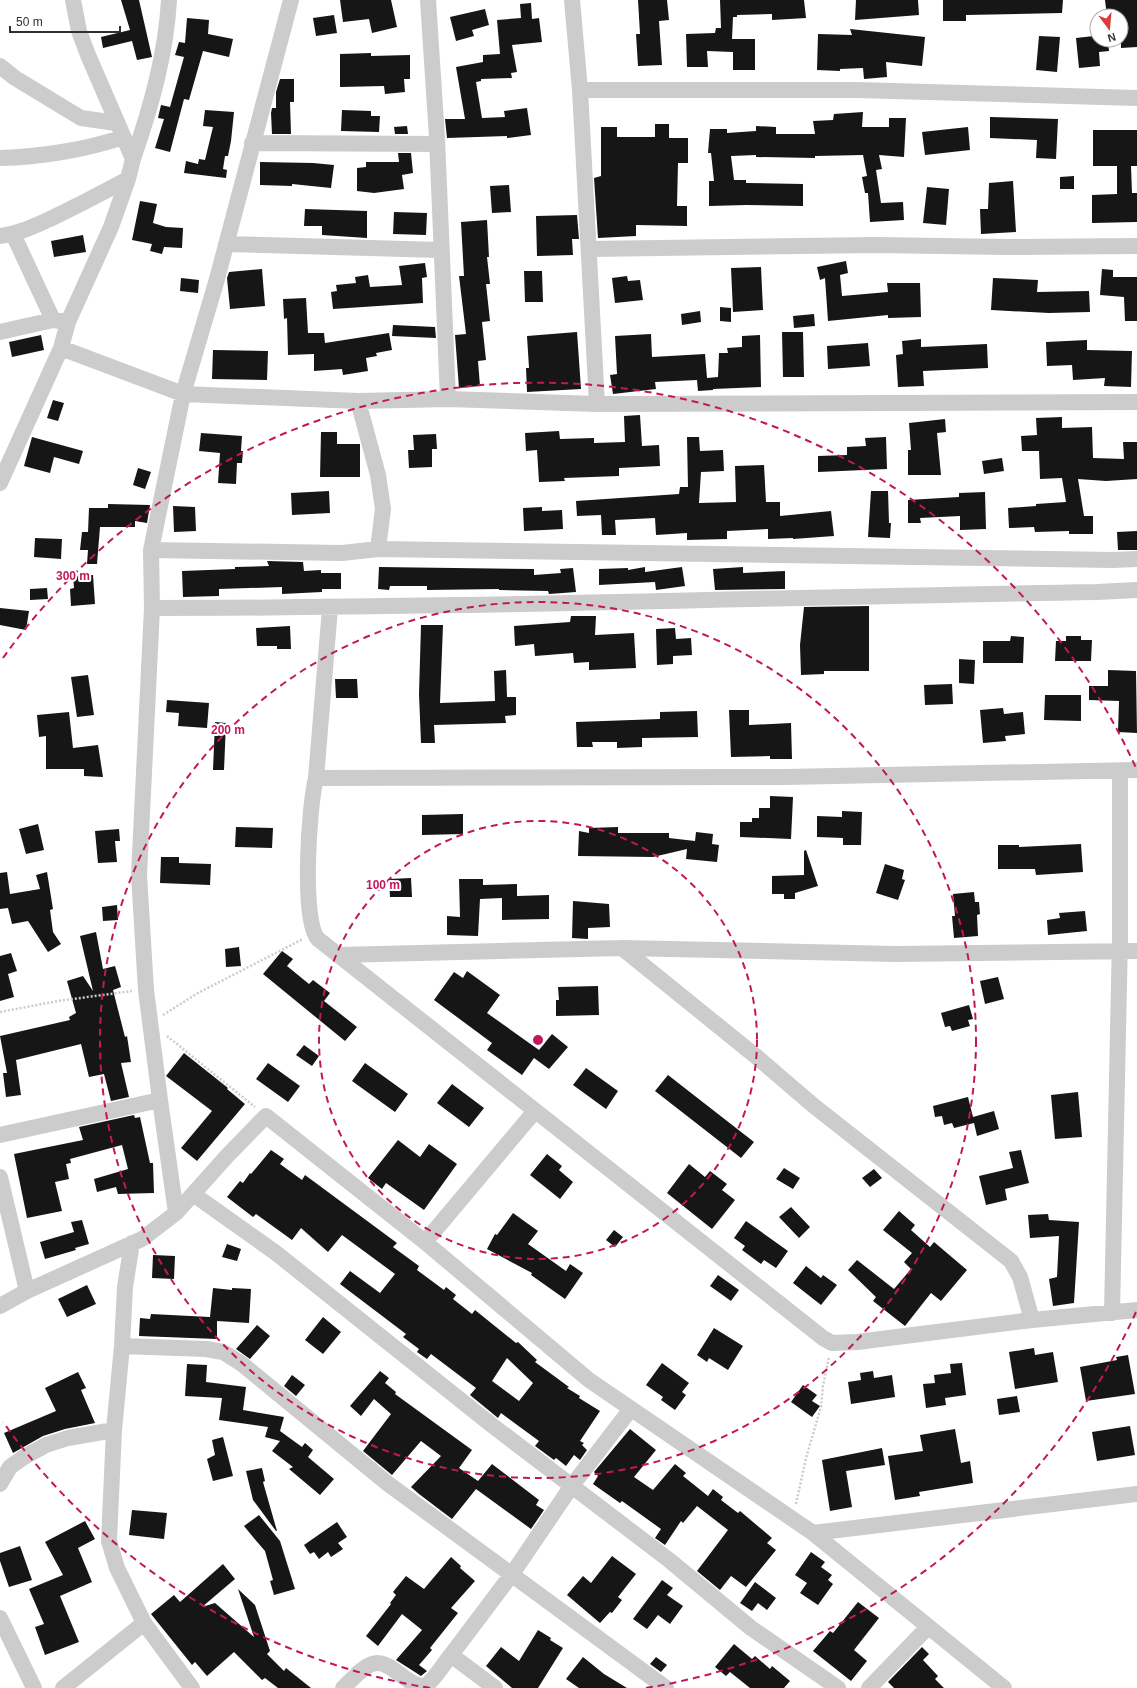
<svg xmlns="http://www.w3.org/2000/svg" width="1137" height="1688" viewBox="0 0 1137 1688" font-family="Arial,sans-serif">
<rect width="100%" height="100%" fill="#fff"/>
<path fill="#161616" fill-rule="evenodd" d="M121 0H139L152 57 137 60 132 41 103 48 101 37 130 30Z
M340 0H391L397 27 372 33 369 19 343 22Z
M638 0H667L669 20 659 21 662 65 638 66 636 34H640Z
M720 0H804L806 18 772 20V14L737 15V17H733L732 39H755V70H733V52L707 51 708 67H687L686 34 715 33 716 28H721Z
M856 0H918L919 15 855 20Z
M943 0H1063L1062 13 966 15V21H943Z
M1105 0H1137V47L1121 48V16H1107Z
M531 3 532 19 539 18 542 42 512 45 517 72 511 73 512 78 481 79V81L476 82 482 118 505 117 504 111 527 108 531 135 507 138V136L447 138 445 119H465L456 67 483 62V55L500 54 497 20 521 18 520 4Z
M485 9 489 25 472 30 474 36 456 41 450 17Z
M334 15 337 33 316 36 313 18Z
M187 18 209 20 208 34 233 39 229 57 203 51 189 100 184 99 170 152 155 148 164 119 158 118 161 105 170 107 184 57 175 55 179 42 185 43Z
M850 29 925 37 922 66 886 62 887 77 864 79 863 68 840 69V71L817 70 818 34 852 35Z
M1039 36 1060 37 1057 72 1036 70Z
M1094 36V40H1108L1109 51 1099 52 1100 66 1079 68 1076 38Z
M371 53V56L410 55V79H404L405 92 385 94 384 86 340 87V54Z
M280 79H294V102H290L291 134H272L271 113 272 108H276V92Z
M205 110 234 112 231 141 228 156H225L223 169 227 170 226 178 184 173 186 161 198 164 199 159 205 160 213 127 203 126Z
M342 110 371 111V116H380L379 132 341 131Z
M863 112 862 127H889V118H906L904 157 879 155 882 169 876 170 881 203 903 202 904 220 870 222 868 193H865L862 177 867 176 863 155 815 156V158L756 157V155L731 156 734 180H746V183L803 184V206L746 205 709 206V181H714L711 153H708L710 129H727V133L756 131V126L776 127V134H815L813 121 833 120 834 114Z
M990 117 1058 119 1056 159 1036 158 1037 140 990 138Z
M655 124H669V138H688V163H678L677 206H687V226L636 225V236L598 238 594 178 601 176V127H617V137H655Z
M407 126 408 134H395L394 127Z
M968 127 970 150 925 155 922 132Z
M1093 130H1137V166H1131L1132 193H1137V222L1092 223V195L1117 194V166H1093Z
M398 153H411L413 173 402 175 404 189 374 193 357 191V168L366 167V162H399Z
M260 162 313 163 334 165 331 188 292 184V186L260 185Z
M1074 176V189H1060V177Z
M1013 181 1016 232 981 234 980 209H988L989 183Z
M509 185 511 212 492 213 490 186Z
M927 187 949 189 946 225 923 223Z
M140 201 157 204 153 223 166 227 183 228 182 248 164 247 162 254 150 251 152 244 132 240Z
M305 209 367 211V238L322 235V226H304Z
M394 212 427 213 426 235 393 234Z
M577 215 579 239H572L573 255 537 256 536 216Z
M487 220 489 257H487L490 284H486L490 321 482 322 486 360 478 361 480 386 459 388 455 335 466 334 459 276H464L461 222Z
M83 235 86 252 54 257 51 241Z
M846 261 848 273 840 275 842 296 888 292 887 283H920L921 317 888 318V315L828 321 825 278 820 280 817 267Z
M425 263 427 277 422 278 423 303 333 309 331 292 337 291 336 285 356 283 355 277 368 275 370 287 402 285 399 266Z
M761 267 763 310 733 312 731 268Z
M262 269 265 306 230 309 227 278 229 272Z
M1102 269 1113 270V277H1137V321H1125L1124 297 1100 295Z
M524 271H542L543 302H525Z
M627 276 628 281 640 280 643 300 615 303 612 278Z
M181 278 199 280 198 293 180 291Z
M993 278 1038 280 1037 292 1089 291 1090 312 1049 313 991 310Z
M306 298 308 333H324L325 343 389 333 392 350 376 353 377 356 366 358 368 371 343 375 342 369 314 371V354L288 355 287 318 284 319 283 299Z
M720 307 731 308V322L720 321Z
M700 311 701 322 682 325 681 314Z
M814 314 815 326 794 328 793 316Z
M393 325 435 327 436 338 392 336Z
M577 332 581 389 527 392 526 368H529L527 336Z
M782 332H803L804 377H783Z
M651 334 652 357 705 354 707 378 718 377 719 353H728L727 348 742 347V336L760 335 761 387 713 389V390L698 391 697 380 655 382 656 389 613 394 610 375 617 374 615 336Z
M41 335 44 350 12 357 9 342Z
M921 339V347L987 344 988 368 923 371 924 386 898 387 896 355 903 354 902 341Z
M1087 340V350L1132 351 1131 387 1104 386 1105 378 1073 380 1072 365 1047 366 1046 342Z
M868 343 870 366 828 369 827 346Z
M213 350 268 351 267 380 212 379Z
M53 400 64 403 58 421 47 418Z
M640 415 642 446 659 445 660 466 619 468V476L564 478 565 481 539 482 537 450 526 451 525 433 559 431 560 439 594 438V443L625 442 624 416Z
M1062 417V428L1092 427 1093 458 1124 459 1123 442H1137V479L1106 481 1078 479 1084 516H1093V534H1069V531L1035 532 1034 527 1009 528 1008 508 1036 506V504L1066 502 1062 478 1040 479 1039 451H1022L1021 436 1037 435 1036 418Z
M945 419 946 432 937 433 941 475H908V450H911L909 423Z
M321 432H337V444H360V477H320Z
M201 433 242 436 241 451H243L242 463H237L236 484 218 483 220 453 199 451Z
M436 434 437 449H432V467L409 468 408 450H414L413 435Z
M32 437 83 451 79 464 54 457 50 473 24 466Z
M687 437H699L700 451 723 450 724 471 701 472 699 503 736 502 735 466 764 465 766 502H780V516L831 511 834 536 793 539V538L768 539V529L727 531V539L687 540V533L656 535 655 518 615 520 616 535H602L601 515 577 516 576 501 679 494 680 487H688Z
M886 437 887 469 818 472V456L847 455V447L866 446 865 438Z
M1002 458 1004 471 984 474 982 461Z
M138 468 151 472 145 489 133 485Z
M329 491 330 513 292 515 291 493Z
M871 491H888L889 523H891L890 538 868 537Z
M985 492 986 529 960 530V516L920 518 921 523H908V500L959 497V493Z
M108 504 150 505 147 523 135 521V527H100L97 564H87L88 550H80L82 532H88L89 508H108Z
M173 506 195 507 196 531 174 532Z
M542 507V511L562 510 563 529 524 531 523 508Z
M1137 531V550H1118L1117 532Z
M35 538 62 539 61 559 34 557Z
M267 561 303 562 304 571 321 570V573H341V589H322V592L282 594V587L219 589V596L183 597 182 571 235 569V567L269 566Z
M379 567 534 569V575L561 573 560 569 573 568 576 592 549 594 548 591 499 590V589L427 590V586H390L389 590 378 589Z
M645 567V572L682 567 685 586 656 590 655 582 599 585V569L628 568V570Z
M743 567V573L785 571V589L715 590 713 569Z
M93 575 95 604 71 606 70 589 74 588 73 576Z
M47 588 48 599 30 600V589Z
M869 606V671H824V674L801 675 800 645 804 607Z
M0 608 29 611 26 630 0 625Z
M571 616H596L595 635 634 633 636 668 589 670V662L574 663 573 653 535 656 534 644 515 646 514 626 570 622Z
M421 625H443L440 703 495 701 494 671 506 670 507 697H516V715L505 716 506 723 434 725 435 743H421L419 694Z
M290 626 291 649H277V646H257L256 628Z
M675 628 676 639 691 638 692 655 673 656V664L657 665 656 629Z
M1011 636 1024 637 1023 663H983V641H1010Z
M1066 636H1081V640H1092L1091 661H1055L1056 641H1066Z
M959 659 975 660 974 684 959 683Z
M1108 670 1136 671 1137 733 1118 732 1119 701 1089 700V686H1108Z
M88 675 94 715 77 717 71 677Z
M335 679H357L358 698H336Z
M952 684 953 704 925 705 924 685Z
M1045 695H1081V721L1044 720Z
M167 700 209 703 207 728 178 726 179 713 166 712Z
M1003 708 1004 714 1023 712 1025 734 1005 736 1006 741 983 743 980 710Z
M729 710H749V725L791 723 792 759H770V756L731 757Z
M697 711 698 737 642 738V747L617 748V742H592L593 747H577L576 722 660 719V712Z
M69 712 73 748 98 745 103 777 84 776V769H46V736L39 737 37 715Z
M215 722 226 723 224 770H213Z
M770 796 793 797 791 839 740 837V822H752V818H759V808H770Z
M842 811 862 812 861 845H843V838L817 837V816L842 817Z
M463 814V834L422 835V815Z
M38 824 44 850 26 854 19 829Z
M236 827 273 828 272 848 235 847Z
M618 827V833H669V838L695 841 696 832 713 834 712 844 719 845 717 862 686 859 687 849 653 857 578 856 579 831 589 833V828Z
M119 829 120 841H115L117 862 98 863 95 831Z
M1081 844 1083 872 1036 875 1035 869H998V845H1019V847Z
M806 850 818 886 795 893V899H784V894H772V876L804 875V851Z
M161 857H179V863L211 864 210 885 160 883Z
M885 864 904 870 902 879 905 880 898 900 876 893Z
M7 872 10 894 40 889 36 875 47 872 53 909 50 910 53 932 61 944 48 952 28 921 12 924 8 908 0 909V873Z
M411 878 412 897H390L389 879Z
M459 879H483V885L517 884V896L549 895V919L502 920V898L480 899 478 936 447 935V916L460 917Z
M974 892 975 902H979L980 914 977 915 978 936 954 938 952 916H955L953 894Z
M573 901 609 904 610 927 588 928V939L572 938Z
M117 905 118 920 103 921 102 907Z
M1085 911 1087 931 1048 935 1047 920 1060 918 1059 913Z
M96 932 103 969 115 966 121 987 113 990 125 1037 127 1036 131 1062 121 1063 129 1097 111 1101 104 1074 89 1077 81 1044 16 1060 21 1095 6 1097 3 1073H7L0 1036 70 1020 69 1017 76 1013 67 981 83 976 93 991 80 936Z
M239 947 241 966 226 967 225 949Z
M282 951 293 959 287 966 309 984 313 980 330 993 324 1001 357 1027 345 1041 263 974Z
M11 953 17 971 8 974 14 997 0 1001V956Z
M467 971 500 995 487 1013 539 1050 552 1034 568 1047 549 1069 534 1058 522 1075 487 1050 492 1043 434 1000 454 972 463 978Z
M998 977 1004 999 985 1004 980 981Z
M598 986 599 1015 556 1016V1000H559L558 987Z
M969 1005 973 1019 968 1020 970 1026 952 1031 950 1026 945 1027 941 1013Z
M304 1045 319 1056 312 1066 296 1055Z
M184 1053 228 1088 227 1089 245 1104 197 1161 181 1148 212 1111 166 1076Z
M268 1063 300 1086 288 1102 256 1079Z
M365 1063 408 1094 395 1112 352 1081Z
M586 1068 618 1091 606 1109 573 1085Z
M668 1075 754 1142 741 1158 655 1091Z
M452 1084 484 1108 469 1127 437 1103Z
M1078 1092 1082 1137 1055 1139 1051 1095Z
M968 1097 973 1117 994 1111 999 1129 977 1136 974 1123 954 1128 952 1123 944 1125 942 1116 935 1117 933 1106Z
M134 1115 135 1118 140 1117 150 1163H153L154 1193 118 1194 116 1187 97 1192 94 1179 128 1169 122 1145 70 1159 71 1163 66 1164 69 1179 55 1182 62 1211 27 1218 14 1154 83 1140 79 1127Z
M398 1140 420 1157 429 1144 457 1164 424 1210 386 1183 382 1189 368 1178Z
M271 1150 284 1159 280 1164 302 1180 305 1175 397 1243 393 1247 419 1266 417 1270 444 1290 446 1287 456 1295 453 1299 472 1314 475 1310 516 1343 518 1342 537 1360 535 1362 569 1387 567 1388 580 1396 579 1398 600 1411 580 1441 584 1443 582 1445 587 1450 580 1460 574 1455 566 1466 556 1458 554 1460 535 1446 539 1441 501 1413 498 1418 470 1395 476 1388 431 1354 427 1359 417 1352 419 1349 403 1337 406 1334 340 1284 350 1271 380 1293 395 1274 342 1235 328 1252 301 1228 292 1240 256 1214 253 1217 227 1197 240 1181 243 1183 250 1173 251 1174ZM507 1358 533 1383 519 1401 492 1381Z
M1021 1150 1029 1183 1005 1189 1007 1200 986 1205 979 1176 1013 1168 1009 1152Z
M547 1154 562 1166 559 1170 573 1182 560 1199 530 1175Z
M689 1164 705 1177 710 1171 727 1184 722 1190 735 1200 712 1229 667 1193Z
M784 1168 800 1178 793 1189 776 1179Z
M874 1169 882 1178 870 1187 862 1178Z
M791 1207 810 1227 799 1238 779 1217Z
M899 1211 915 1225 911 1230 930 1247 934 1242 967 1270 941 1301 931 1293 905 1326 873 1301 876 1297 848 1270 857 1260 894 1289 911 1269 904 1262 912 1253 883 1230Z
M513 1213 538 1231 528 1244 566 1271 570 1264 583 1273 565 1299 531 1275 532 1273 487 1249 495 1234 497 1235Z
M1048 1214 1049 1220 1079 1222 1074 1303 1053 1306 1049 1279 1057 1277 1059 1236 1030 1238 1028 1215Z
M82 1220 89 1244 75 1248 76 1250 45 1259 40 1242 74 1232 71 1222Z
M746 1221 788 1251 776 1268 764 1260 761 1264 742 1250 745 1246 734 1238Z
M614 1230 623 1237 615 1247 606 1240Z
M227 1244 241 1249 237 1261 222 1257Z
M153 1255 175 1256 174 1279 152 1278Z
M806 1266 821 1278 823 1275 837 1285 821 1305 793 1283Z
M718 1275 739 1290 731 1301 710 1286Z
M87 1285 96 1304 67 1317 58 1299Z
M213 1288 232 1290V1288L251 1289 249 1323 217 1321V1339L139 1336 140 1318 150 1319 151 1314 210 1317Z
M323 1317 341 1332 323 1354 305 1340Z
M257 1325 270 1336 250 1359 236 1349Z
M714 1328 743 1346 728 1370 709 1358 707 1362 697 1355Z
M1034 1348 1035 1355 1053 1352 1058 1382 1015 1389 1009 1352Z
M1128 1355 1135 1394 1086 1401 1080 1367 1117 1360 1116 1357Z
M662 1363 689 1383 682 1392 686 1395 675 1410 661 1400 663 1397 646 1385Z
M962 1363 966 1395 945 1398 946 1405 926 1408 923 1384 935 1383 934 1375 951 1373 950 1364Z
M187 1364 207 1365 206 1382 246 1387 243 1410 284 1417 280 1431 302 1447 305 1443 313 1450 308 1457 334 1479 320 1495 289 1469 293 1467 272 1451 280 1441 265 1437 268 1427 219 1420 222 1398 185 1396Z
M380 1371 389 1378 385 1383 396 1392 395 1394 472 1450 459 1468 478 1481 492 1464 539 1500 536 1505 544 1510 531 1529 476 1489 452 1519 419 1494 411 1487 441 1456 421 1441 392 1475 363 1451 391 1414 374 1399 361 1416 350 1406Z
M873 1371 874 1378 892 1375 895 1397 851 1404 848 1382 861 1380 860 1373Z
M78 1372 86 1388 81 1390 95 1423 65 1429 43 1436 13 1453 4 1433 56 1411 45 1388Z
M292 1375 305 1385 296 1396 284 1386Z
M803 1385 817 1395 812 1401 820 1406 812 1417 791 1402Z
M1017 1396 1020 1412 999 1415 997 1399Z
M1130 1426 1135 1455 1097 1461 1092 1432Z
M630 1429 656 1450 634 1477 653 1490 675 1464 686 1473 683 1476 708 1496 713 1489 723 1497 721 1500 738 1513 740 1511 772 1538 767 1543 776 1550 746 1587 731 1576 720 1590 697 1571 728 1530 697 1506 683 1523 681 1521 665 1545 655 1538 661 1529 622 1501 620 1503 593 1484 598 1476 594 1472Z
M955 1429 961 1463 970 1461 973 1483 919 1492 920 1496 895 1500 888 1456 923 1451 920 1435Z
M223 1437 233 1476 213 1481 207 1459 215 1455 212 1440Z
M882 1448 885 1465 846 1471 852 1507 830 1511 822 1460Z
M262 1468 265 1481 263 1482 277 1531H276L253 1500 246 1471Z
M132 1510 167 1513 164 1539 129 1535Z
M259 1515 280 1541 295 1589 274 1595 270 1581 273 1580 265 1551 253 1537H254H253L244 1526Z
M85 1521 95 1539 78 1548 92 1582 60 1596 79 1642 45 1655 35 1627 44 1624 29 1589 63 1575 45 1542Z
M337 1522 347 1537 338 1543 343 1549 331 1557 328 1552 319 1559 314 1552 310 1554 304 1545Z
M20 1546 32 1580 9 1587 0 1561V1553Z
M811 1552 825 1562 821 1567 832 1575 828 1580 833 1584 818 1605 800 1593 807 1583 795 1575Z
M612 1556 636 1574 618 1597 622 1600 612 1613 610 1612 600 1623 567 1595 583 1576 591 1583Z
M451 1557 461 1566 460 1568 475 1581 451 1608 458 1613 430 1648 432 1650 419 1665 427 1671 421 1676 396 1660 422 1630 402 1614 378 1646 366 1636 391 1604 390 1603 396 1595 393 1592 406 1576 424 1589Z
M223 1564 235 1579 202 1607 215 1603 254 1637 238 1589 255 1605 270 1651 267 1654 284 1671 286 1668 311 1688H278L265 1678 262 1680 234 1652 207 1676 195 1662 192 1665 151 1614 174 1595 180 1602Z
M662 1580 673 1588 667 1595 683 1606 670 1624 658 1615 647 1629 633 1619Z
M755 1582 776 1598 767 1610 758 1603 752 1611 740 1603Z
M858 1602 879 1618 854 1650 867 1661 851 1681 813 1651 830 1631 833 1633Z
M538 1630 551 1638 550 1640 563 1648 538 1688H512L486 1666 501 1647 519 1661Z
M734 1644 752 1659 755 1656 770 1669 772 1666 790 1681 784 1688H750L730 1672 726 1676 715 1667Z
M922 1647 929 1654 923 1660 938 1676 935 1679 944 1688H894L888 1682Z
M583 1657 604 1674 627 1688H579L566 1679Z
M656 1657 667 1665 661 1672 650 1664Z"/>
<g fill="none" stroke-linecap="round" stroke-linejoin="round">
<path stroke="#ccc" stroke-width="2.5" stroke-dasharray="2 2" stroke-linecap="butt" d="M0 1012 58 1001 132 991
M163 1015 198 993 303 939
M167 1036 255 1107
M796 1504 806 1458 821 1407 823 1386 829 1357"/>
<path stroke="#ccc" stroke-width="16" d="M428 0 437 138 448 399
M572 0 580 90 597 404
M0 66 15 78 81 118 116 123
M580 90H856L1137 98
M252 143 437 144
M0 158C39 157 86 150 123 137
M133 159C151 107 166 54 169 0
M13 234 53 320 68 322
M0 236C18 234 34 226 50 219 77 206 102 193 128 179
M226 244 441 250
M589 249 876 245 1006 247 1137 246
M0 332 53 320
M61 348 183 394 358 401 448 399 597 404 1137 402
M358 401 378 475 383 509 378 549
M0 483 61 348 68 322 111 227 128 179 133 159 88 55 79 31 73 0
M151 550 342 553 378 549 1113 560 1137 559
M152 608C467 608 782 597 1097 592L1137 590
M330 608 316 778C309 804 301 921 318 939L823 1338 832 1343 857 1342 1032 1320 1137 1310
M316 778 785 777 1137 770
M622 948 758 1058 814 1106 1011 1261 1020 1277 1032 1320
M338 955 622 948 896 954 1137 951
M0 1135 160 1100
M0 1177 27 1291
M193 1194 276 1253 493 1426 669 1560 751 1628 838 1688
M176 1213 160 1100 146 990 139 875 152 608 151 550 183 394 217 279 291 0
M425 1242 535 1111
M132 1243 125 1287 122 1346 114 1430 109 1541 117 1568 144 1623 192 1688
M0 1306 27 1291 142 1239 176 1213 227 1156 266 1116 425 1242 589 1380 813 1533 1004 1688
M1112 1313 1120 938V772
M122 1346 206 1349 223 1352 242 1364 387 1483 666 1688
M0 1484 10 1467 24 1457 46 1445 68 1438 114 1430
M813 1533 1137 1494
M0 1618 34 1688
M63 1688 144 1623
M343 1688C352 1680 361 1668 372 1664 390 1657 407 1688 425 1686 434 1681 444 1663 451 1655
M495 1688 451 1655 512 1574 571 1487 630 1410
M869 1688 928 1627"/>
</g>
<g fill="none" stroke="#c2185b" stroke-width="2" stroke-dasharray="7 5">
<circle cx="538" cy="1040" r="219"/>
<circle cx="538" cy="1040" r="438"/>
<path d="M1136 1312A657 657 0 0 1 646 1688M430 1688A657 657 0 0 1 3 1422M3 658A657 657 0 0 1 1136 768"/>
</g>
<circle cx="538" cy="1040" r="6" fill="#c2185b" stroke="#fff" stroke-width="2"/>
<g font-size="12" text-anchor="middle" font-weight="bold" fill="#c2185b" stroke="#fff" stroke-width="4" stroke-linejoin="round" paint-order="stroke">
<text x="73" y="580">300 m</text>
<text x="228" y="734">200 m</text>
<text x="383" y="889">100 m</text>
</g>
<g transform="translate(1109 28) rotate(164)"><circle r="19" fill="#ffffff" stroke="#acacac"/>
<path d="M0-3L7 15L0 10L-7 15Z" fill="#dd3c39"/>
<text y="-6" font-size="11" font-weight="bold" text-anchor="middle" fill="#2f2f2f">N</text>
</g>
<path d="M10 26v6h110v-6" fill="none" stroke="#2f2f2f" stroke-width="2"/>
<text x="16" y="26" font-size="12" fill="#2f2f2f" stroke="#ffffff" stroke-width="3" paint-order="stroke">50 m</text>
</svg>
